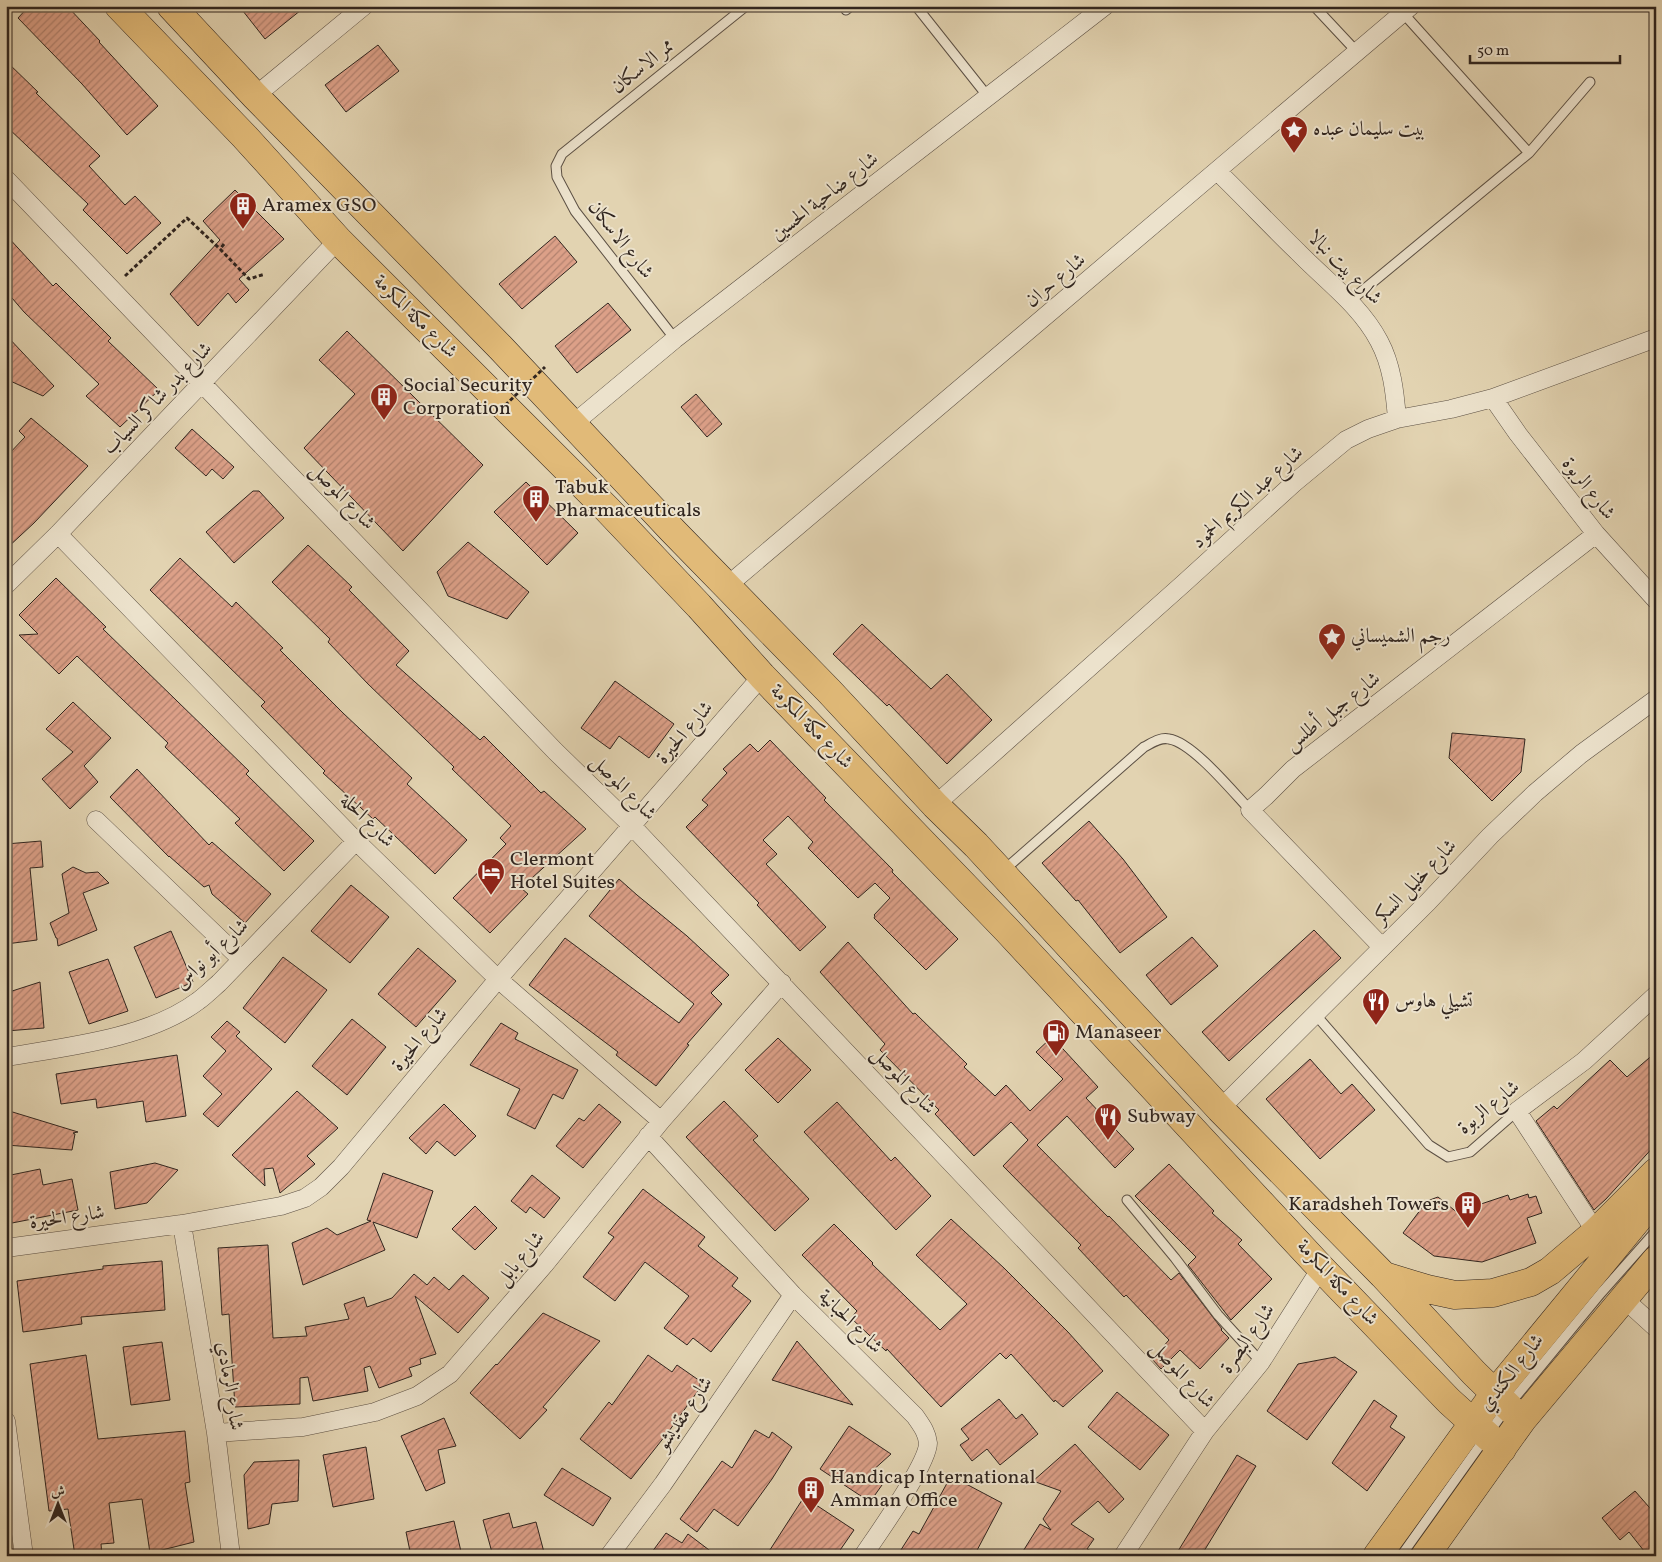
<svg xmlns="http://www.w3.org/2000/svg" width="1662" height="1562" viewBox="0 0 1662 1562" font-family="Vollkorn,Amiri,serif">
<defs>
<pattern id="building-hatch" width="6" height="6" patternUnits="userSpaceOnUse" patternTransform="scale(1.25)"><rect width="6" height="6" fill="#dca088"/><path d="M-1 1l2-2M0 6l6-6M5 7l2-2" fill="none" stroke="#b3826f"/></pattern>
</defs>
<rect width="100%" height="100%" fill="#e2d3b1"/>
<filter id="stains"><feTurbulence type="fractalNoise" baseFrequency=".004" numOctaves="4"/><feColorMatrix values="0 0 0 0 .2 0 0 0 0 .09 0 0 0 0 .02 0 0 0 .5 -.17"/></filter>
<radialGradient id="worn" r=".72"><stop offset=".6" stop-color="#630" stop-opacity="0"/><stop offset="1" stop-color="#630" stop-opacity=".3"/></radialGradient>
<path fill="url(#building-hatch)" stroke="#30251f" d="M29 6H67L100 41 99 42 158 106 127 135 82 84 18 18Z
M239 6H306L265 39Z
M378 45 399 71 346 112 325 85Z
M6 61 38 92 36 93 100 156 89 166 125 205 135 196 161 223 127 254 83 210 88 204 6 126Z
M235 190 284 239 239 279 249 290 236 303 228 293 198 326 170 294 220 240 203 221Z
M6 235 53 286 56 283 111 338 108 341 159 390 120 427 86 396 99 384 24 312 6 291Z
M555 236 577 262 522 309 499 284Z
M608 303 631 330 577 373 555 346Z
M347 331 483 465 403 551 304 448 355 394 319 360Z
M6 335 54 386 43 396 6 379Z
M696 394 722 424 707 437 681 407Z
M31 418 88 466 34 523 6 549V457L25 437 19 431Z
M192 429 234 467 223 479 212 469 206 476 175 448Z
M526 482 578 533 547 565 494 512Z
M253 491H259L284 518 234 563 206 532Z
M468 542 529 592 507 619 448 596 437 572Z
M308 545 352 587 349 590 409 651 396 665 480 740 484 736 541 793 544 791 586 829 521 888 528 894 490 933 453 898 506 844 500 838 511 826 452 769 454 767 368 684 328 642 330 639 272 582Z
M180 558 232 607 236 602 283 648 280 650 343 713 412 778 407 784 467 840 435 874 375 817 373 819 323 773 325 771 261 706 265 702 150 590Z
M56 578 106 627 103 629 249 771 246 774 314 841 284 871 235 823 240 819 165 747 168 743 77 656 59 674 19 635 38 634 19 615Z
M862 624 931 689 947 674 992 720 947 764 889 704 887 706 833 654Z
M615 681 674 724 649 758 619 736 610 749 581 728Z
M73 702 111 738 84 766 98 782 70 809 42 779 73 752 46 729Z
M1452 733 1525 739 1521 772 1492 801 1449 758Z
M770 740 826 798 824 800 893 870 892 872 958 939 926 970 874 918 875 916 874 915 890 898 875 883 858 898 808 848 813 842 788 816 763 840 777 854 766 864 826 927 800 951 757 905 759 903 686 827 708 805 702 800 727 773 723 769 750 744 758 752Z
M137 769 209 845 212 842 271 894 245 923 212 894 209 885 204 887 169 856V857L110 797Z
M1089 821 1123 859 1167 917 1120 953 1078 900 1076 901 1042 863Z
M41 841 43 867 30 868 37 940 6 944V907L11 906 6 865V844Z
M73 867 86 873 98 872 109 883 83 893 97 930 58 946 57 938H56L50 923 69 913 62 874Z
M619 879 637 895 687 936 729 975 711 993 722 1004 687 1044 689 1045 656 1086 616 1055 618 1052 529 985 565 938 679 1023 694 1004 589 916Z
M351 885 389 917 350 963 311 931Z
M1314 930 1341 958 1229 1061 1202 1032Z
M171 931 193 982 156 998 134 947Z
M1192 937 1218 966 1171 1005 1146 975Z
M848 942 913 1014 915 1013 967 1064 964 1067 995 1096 1006 1085 1030 1111 1063 1079 1036 1052 1052 1037 1098 1087 1086 1098 1134 1149 1115 1168 1067 1116 1037 1145 1108 1217 1109 1216 1171 1280 1179 1273 1222 1329 1221 1330 1229 1338 1200 1369 1180 1350 1161 1369 1152 1359 1169 1340 1126 1295 1124 1297 1078 1248 1081 1245 1003 1166 1028 1140 1011 1122 974 1156 935 1114 939 1110 880 1050 885 1044 820 972Z
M418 948 456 981 416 1027 378 994Z
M283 957 327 990 285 1043 243 1008Z
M108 959 128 1011 89 1024 69 972Z
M40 982 44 1028 6 1031V993Z
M352 1019 386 1047 347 1095 312 1066Z
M227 1021 240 1032 236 1036 272 1069 218 1127 203 1114 222 1094 203 1076 226 1051 211 1037Z
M501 1023 518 1033 515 1039 578 1070 563 1099 553 1094 535 1129 507 1115 520 1089 470 1065Z
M778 1038 811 1070 778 1103 745 1070Z
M1656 1052V1144L1606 1199 1594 1210 1536 1121 1554 1106 1557 1109 1610 1060 1627 1077Z
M177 1055 186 1116 146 1122 143 1101 97 1108 96 1099 61 1104 56 1074Z
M1310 1059 1341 1094 1352 1084 1375 1110 1320 1159 1266 1099Z
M297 1091 338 1128 307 1156 315 1164 280 1193 273 1168 264 1169 265 1186 232 1155Z
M724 1101 758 1136 753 1140 809 1199 775 1231 686 1137Z
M837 1102 891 1161 895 1157 931 1196 896 1230 804 1132Z
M444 1104 476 1136 455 1156 437 1141 426 1154 409 1138Z
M599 1104 621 1122 583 1168 556 1146 579 1118 584 1121Z
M6 1110 78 1132 73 1133 75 1134 72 1150 6 1145Z
M155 1163 178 1170 147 1203 115 1209 110 1172Z
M1169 1164 1214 1211 1212 1213 1242 1240 1238 1244 1272 1279 1231 1320 1188 1265 1196 1257 1135 1196Z
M40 1169 43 1185 72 1179 78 1210 12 1223 6 1192V1176Z
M383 1173 433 1191 417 1238 373 1222 385 1250 303 1285 292 1243 327 1228 337 1235 371 1221 367 1220Z
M532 1175 560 1198 544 1218 530 1207 526 1213 511 1201Z
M643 1189 705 1237 698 1246 738 1278 732 1286 751 1301 711 1352 693 1338 687 1345 664 1328 689 1296 645 1262 615 1301 583 1277 614 1237 608 1233Z
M1528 1194 1529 1198 1536 1196 1542 1213 1527 1218 1536 1243 1482 1262 1434 1256 1403 1233 1427 1201 1438 1197 1464 1218 1472 1207 1508 1195 1510 1200Z
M475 1206 497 1228 475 1250 452 1229Z
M951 1219 1004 1268 1068 1332 1103 1371 1063 1407 1055 1400 1054 1402 1011 1354 1006 1359 1000 1353 941 1407 887 1349 886 1351 851 1318 857 1311 802 1255 834 1224 873 1263 872 1264 940 1330 967 1304 916 1255Z
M268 1245 273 1338 307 1336 305 1327 349 1319 344 1304 364 1297 367 1307 392 1298 414 1274 427 1285 434 1277 449 1290 463 1275 489 1298 458 1333 415 1296 436 1354 420 1359 421 1364 409 1368 412 1376 379 1388 370 1366 364 1368 368 1391 313 1401 308 1377 300 1378V1404L235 1407 229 1314 222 1315 218 1248Z
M162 1261 165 1310 81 1317 82 1324 23 1332 17 1281 103 1269V1266Z
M543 1313 600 1341 543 1407 547 1410 520 1439 470 1393 496 1364 497 1365Z
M797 1341 853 1405 772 1380Z
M162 1342 170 1400 131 1405 123 1347Z
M86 1355 98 1439 185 1431 190 1482 185 1483 194 1542 150 1553 142 1499 109 1503 114 1543 101 1544 102 1556H75L68 1509 49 1511 30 1364Z
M648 1355 672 1372 677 1365 700 1381V1388L669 1431 631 1479 580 1439 609 1402 612 1405Z
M1335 1357 1357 1372 1307 1440 1267 1411 1298 1364Z
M1117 1392 1169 1435 1140 1470 1088 1427Z
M999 1399 1016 1419 1022 1414 1038 1434 1000 1465 987 1449 972 1461 960 1445 969 1439 961 1429Z
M1374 1400 1397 1416 1390 1427 1405 1437 1367 1491 1332 1463Z
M444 1418 456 1446 438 1450 445 1483 426 1491 401 1436Z
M849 1426 891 1454 871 1472 882 1485 870 1502 820 1469Z
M755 1430 769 1438 772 1432 792 1447 772 1479 738 1526 714 1509 697 1532 680 1519 722 1461 732 1468Z
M1075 1444 1124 1499 1109 1513 1098 1501 1071 1524 1094 1539 1087 1549 1101 1556H1020L1040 1524 1051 1530 1043 1519 1061 1491 1033 1481Z
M366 1447 374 1499 333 1507 323 1455Z
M1237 1455 1256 1466 1201 1556H1175Z
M299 1460 298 1501 272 1504 269 1524 248 1529 244 1475 254 1462Z
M562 1468 611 1498 593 1526 544 1495Z
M951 1476 1002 1503 974 1556H897L913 1531 919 1534Z
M1635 1491 1656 1515V1556H1648L1629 1532 1620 1540 1602 1518Z
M804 1497 854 1530 836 1556H766Z
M509 1513 513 1528 536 1522 545 1556H493L483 1520Z
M454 1521 462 1556H411L406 1532Z
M666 1533 682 1543 688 1534 717 1556H649Z"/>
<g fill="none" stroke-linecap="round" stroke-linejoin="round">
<defs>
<path id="service" d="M916 6 989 98
M1314 6 1357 52
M846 10 851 6
M1403 13 1529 153
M1350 301 1529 153 1590 82
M675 339 575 211 557 177 556 166 562 154 746 6
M1003 871 1144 747C1152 743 1160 737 1169 739 1192 742 1233 792 1250 810
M1315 1014 1429 1145 1448 1157 1470 1152 1517 1111
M1127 1200 1175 1258 1218 1315 1261 1362
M1401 1556 1508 1406 1601 1293 1656 1231"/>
<path id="minor" d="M255 96 364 6
M1218 172C1245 198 1271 226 1298 252 1326 281 1360 305 1379 341 1392 365 1395 393 1397 419
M6 179 555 751 632 826 1205 1431
M1493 398 1518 434 1596 534 1656 600
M573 424 675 339 1105 6
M58 534 356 841 498 979 661 1121
M6 585 58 534 338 240
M727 586 1411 6
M935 805 1183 584 1294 483 1346 440 1368 429 1397 419 1451 409 1493 398 1656 338
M96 820 241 959
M1382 947 1250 810 1266 796 1293 769 1596 534
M6 1057C66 1047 149 1038 198 1001 205 996 212 989 219 983L356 841
M1220 1109 1428 902 1490 836 1535 793 1581 754 1656 699
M648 1136 793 1295 915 1416C921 1425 927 1432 928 1443 928 1464 877 1535 863 1556
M182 1224 216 1433 231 1556
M1596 1232 1517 1111 1584 1061 1656 995
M6 1248 182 1224 281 1206 305 1198 321 1187 341 1167 498 979 762 676
M1623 1298 1656 1328
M6 1421 24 1556
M216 1433 303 1427 375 1412 417 1396 450 1374 545 1264 661 1121 782 983
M609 1556 663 1484 793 1295
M1123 1556 1205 1431 1261 1362 1321 1268"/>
<path id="primary" d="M119 6 245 137 338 240 607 509 699 606 762 676 1006 929 1321 1268 1449 1401 1502 1449
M171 6 255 96 500 347 672 530 829 691 935 805 976 845 1220 1109 1383 1275 1474 1373 1522 1420
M1384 1276 1427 1289 1455 1295 1493 1293 1531 1282 1550 1271 1596 1232 1656 1172
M1377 1556 1495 1393 1656 1197
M1425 1556 1522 1420 1656 1260"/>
</defs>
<use href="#service" stroke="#5c5044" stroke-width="11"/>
<use href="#minor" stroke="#5c5044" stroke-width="19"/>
<use href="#primary" stroke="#30251f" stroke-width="29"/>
<path stroke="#30251f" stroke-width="3" stroke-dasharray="4 2.5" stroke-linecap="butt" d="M224 244 220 249 249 279 265 274
M125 276 187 218 220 249"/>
<use href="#service" stroke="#ece2cc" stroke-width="9"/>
<use href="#minor" stroke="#ece2cc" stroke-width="18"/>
<use href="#primary" stroke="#e1ba78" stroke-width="28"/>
<path stroke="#30251f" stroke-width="3" stroke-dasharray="4 2.5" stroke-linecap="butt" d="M496 414 545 367"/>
</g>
<defs>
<symbol id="sight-pin" viewBox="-11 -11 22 30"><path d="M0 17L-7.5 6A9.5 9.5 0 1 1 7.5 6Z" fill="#8f2418" stroke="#ece2cc"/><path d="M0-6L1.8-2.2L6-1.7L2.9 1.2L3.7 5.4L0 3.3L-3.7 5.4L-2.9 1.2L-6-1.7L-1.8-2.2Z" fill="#fff"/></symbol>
<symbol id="building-pin" viewBox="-11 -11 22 30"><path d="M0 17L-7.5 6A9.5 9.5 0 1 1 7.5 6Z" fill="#8f2418" stroke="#ece2cc"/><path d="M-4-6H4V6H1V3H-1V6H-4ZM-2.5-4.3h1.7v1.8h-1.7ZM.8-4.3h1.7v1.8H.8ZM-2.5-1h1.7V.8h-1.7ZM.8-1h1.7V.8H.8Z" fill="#fff"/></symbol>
<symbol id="hotel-pin" viewBox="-11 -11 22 30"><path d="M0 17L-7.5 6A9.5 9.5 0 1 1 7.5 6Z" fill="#8f2418" stroke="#ece2cc"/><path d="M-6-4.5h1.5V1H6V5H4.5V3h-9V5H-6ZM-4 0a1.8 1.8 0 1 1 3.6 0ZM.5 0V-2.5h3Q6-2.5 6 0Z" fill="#fff"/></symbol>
<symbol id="restaurant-pin" viewBox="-11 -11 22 30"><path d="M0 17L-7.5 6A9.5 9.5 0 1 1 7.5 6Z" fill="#8f2418" stroke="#ece2cc"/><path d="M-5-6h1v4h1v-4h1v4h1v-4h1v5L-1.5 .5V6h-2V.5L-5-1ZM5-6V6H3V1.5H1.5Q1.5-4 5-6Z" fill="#fff"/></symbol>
<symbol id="fuel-pin" viewBox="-11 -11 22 30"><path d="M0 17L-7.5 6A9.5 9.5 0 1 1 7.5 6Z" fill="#8f2418" stroke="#ece2cc"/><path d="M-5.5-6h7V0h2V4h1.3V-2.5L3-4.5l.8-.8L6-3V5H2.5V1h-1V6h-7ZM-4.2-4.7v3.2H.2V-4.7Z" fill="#fff"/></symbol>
</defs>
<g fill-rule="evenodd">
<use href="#sight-pin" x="1278" y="114" width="32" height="43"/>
<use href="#building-pin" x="227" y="190" width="32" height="43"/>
<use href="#building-pin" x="368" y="381" width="32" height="43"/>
<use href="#building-pin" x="520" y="483" width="32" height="43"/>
<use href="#sight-pin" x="1316" y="621" width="32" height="43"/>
<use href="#hotel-pin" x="475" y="856" width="32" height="43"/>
<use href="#restaurant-pin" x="1360" y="986" width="32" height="43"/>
<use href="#fuel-pin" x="1040" y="1017" width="32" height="43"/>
<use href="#restaurant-pin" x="1092" y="1101" width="32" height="43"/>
<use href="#building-pin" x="1452" y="1189" width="32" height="43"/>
<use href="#building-pin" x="795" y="1474" width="32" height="43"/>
</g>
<g text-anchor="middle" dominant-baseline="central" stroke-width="4" stroke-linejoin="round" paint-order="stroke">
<g font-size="20" fill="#30251f" stroke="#ece2cc">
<text transform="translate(643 67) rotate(-39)">ممر الاسكان</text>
<text transform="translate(825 197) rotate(-38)">شارع ضاحية الحسين</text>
<text transform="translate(620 240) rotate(52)">شارع الاسكان</text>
<text transform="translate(1344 268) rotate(45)">شارع بيت نبالا</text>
<text transform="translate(1056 281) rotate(-40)">شارع حران</text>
<text transform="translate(415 317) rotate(45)">شارع مكة المكرمة</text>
<text transform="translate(158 399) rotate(-46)">شارع بدر شاكر السياب</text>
<text transform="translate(1588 489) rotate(52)">شارع الربوة</text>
<text transform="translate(342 497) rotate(46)">شارع الموصل</text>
<text transform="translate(1248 498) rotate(-42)">شارع عبد الكريم الحمود</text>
<text transform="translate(1333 712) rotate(-38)">شارع جبل أطلس</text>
<text transform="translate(811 727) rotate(46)">شارع مكة المكرمة</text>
<text transform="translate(685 733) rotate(-49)">شارع الحيرة</text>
<text transform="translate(623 788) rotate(45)">شارع الموصل</text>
<text transform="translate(367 821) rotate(45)">شارع الحلة</text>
<text transform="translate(1416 882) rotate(-46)">شارع خليل السكر</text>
<text transform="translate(212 955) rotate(-43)">شارع أبو نواس</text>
<text transform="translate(420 1040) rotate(-50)">شارع الحيرة</text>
<text transform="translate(903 1081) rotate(47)">شارع الموصل</text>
<text transform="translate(1489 1108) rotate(-39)">شارع الربوة</text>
<text transform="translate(67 1218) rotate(-8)">شارع الحيرة</text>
<text transform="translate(521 1259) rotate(-50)">شارع بابل</text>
<text transform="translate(1337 1283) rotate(47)">شارع مكة المكرمة</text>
<text transform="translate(850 1322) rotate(45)">شارع الحبانية</text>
<text transform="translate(1248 1339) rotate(-55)">شارع البصرة</text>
<text transform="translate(1512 1373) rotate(-52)">شارع الكندي</text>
<text transform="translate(1182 1375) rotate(47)">شارع الموصل</text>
<text transform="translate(229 1386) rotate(81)">شارع الرمادي</text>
<text transform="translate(685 1414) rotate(-56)">شارع مقديشو</text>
</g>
<g font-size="20" fill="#30251f" stroke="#ece2cc" text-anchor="start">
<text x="1313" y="130">بيت سليمان عبده</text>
<text x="262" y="206">Aramex GSO</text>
<text x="403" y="386">Social Security<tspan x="403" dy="23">Corporation</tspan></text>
<text x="555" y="488">Tabuk<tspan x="555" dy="23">Pharmaceuticals</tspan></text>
<text x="1351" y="637">رجم الشميساني</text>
<text x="510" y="860">Clermont<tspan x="510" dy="23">Hotel Suites</tspan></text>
<text x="1395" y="1002">تشيلي هاوس</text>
<text x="1075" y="1033">Manaseer</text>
<text x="1127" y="1117">Subway</text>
<text x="1449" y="1205" text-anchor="end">Karadsheh Towers</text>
<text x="830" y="1478">Handicap International<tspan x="830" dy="23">Amman Office</tspan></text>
</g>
</g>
<rect width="1662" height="1562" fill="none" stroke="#e2d3b1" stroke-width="25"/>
<rect x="8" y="8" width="1647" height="1547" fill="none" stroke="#30251f" stroke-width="2.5"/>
<rect x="12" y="12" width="1637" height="1537" fill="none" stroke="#30251f"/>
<g transform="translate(58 1504)" stroke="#ece2cc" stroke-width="4" paint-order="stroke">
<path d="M0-4L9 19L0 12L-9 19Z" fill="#30251f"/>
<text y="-8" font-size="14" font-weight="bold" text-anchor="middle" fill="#30251f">ش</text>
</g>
<path d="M1470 55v8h150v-8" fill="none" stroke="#30251f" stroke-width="2.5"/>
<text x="1477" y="55" font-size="15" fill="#30251f" stroke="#ece2cc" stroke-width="4" paint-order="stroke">50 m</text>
<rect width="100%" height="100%" filter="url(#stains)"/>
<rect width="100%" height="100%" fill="url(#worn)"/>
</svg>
